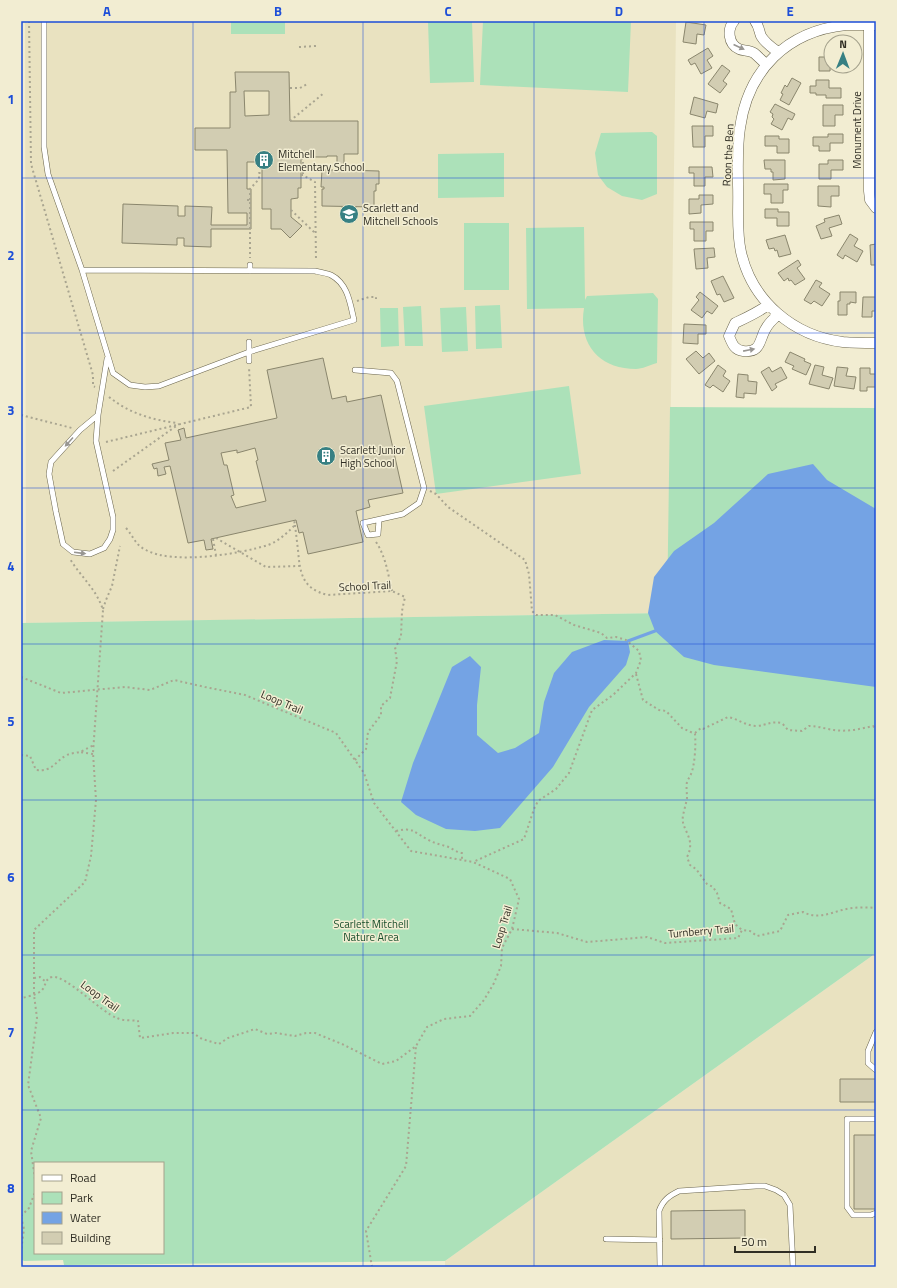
<svg xmlns="http://www.w3.org/2000/svg" width="897" height="1288" viewBox="0 0 897 1288" font-family="'Titillium Web',sans-serif">
<rect width="100%" height="100%" fill="#f2edd2"/>
<path fill="#e9e2c0" d="M25 21H676L668 613 26 623Z
M876 953V1264L624 1267H445V1261Z"/>
<path fill="#ace1b9" fill-rule="evenodd" d="M231 21H285V34H231Z
M428 21H472L474 82 430 83Z
M483 21H631L628 92 480 85Z
M652 132 657 136V194L642 200 622 196 607 187 598 175 595 153 601 133Z
M504 153V197L438 198V154Z
M464 223H509V290H464Z
M584 227 585 300 587 296 653 293 658 299 657 363C650 365 642 369 636 369 599 369 578 344 584 308L527 309 526 228Z
M500 305 502 348 476 349 475 306Z
M421 306 423 346H405L403 307Z
M466 307 468 351 442 352 440 308Z
M380 308H398L399 346 381 347Z
M569 386 581 474 436 494 424 406Z
M670 407 876 408V953L445 1261 64 1265 63 1260 24 1261 21 1259V623L667 613ZM35 1163H163V1253H35Z"/>
<path fill="#74a3e4" d="M813 464 827 480 876 509V687L714 665 684 657 655 631 648 613 654 577 674 551 714 523 768 474Z
M604 640 628 641 630 652 626 665 589 707 553 767 500 828 475 831 446 829 416 815 401 802 413 763 452 667 470 656 481 667 477 705V735L498 753 515 748 539 733 544 702 554 673 572 652Z"/>
<g fill="none" stroke-linecap="round" stroke-linejoin="round">
<path stroke="#74a3e4" stroke-width="3" d="M628 641 655 631"/>
</g>
<path fill="#d2cdb2" stroke="#8a866d" fill-rule="evenodd" d="M686 22 706 25 704 35 697 34 696 44 683 42Z
M708 48 713 56 707 60 712 68 701 74 695 63 691 65 688 60Z
M829 55H831L830 71H819V57H829Z
M722 65 730 71 723 81 727 84 720 93 708 84Z
M235 72H289L290 121H358V154H344V170L379 171V184H376V191H374V207L322 206V189H324V187H321L322 170H337V156H327V157H301V188H298V198L291 199V217L302 226 290 238 281 229H271V209H262V162H247V189H251V229H211V247L184 246V238H177V245L122 243 123 204 178 206V216H185V206L212 207 211 225H247V213H228L227 150H195V128H230V92H236ZM244 91H269V115L245 116Z
M792 78 801 83 789 105 780 100 783 94 781 93 785 85 787 87Z
M816 80H829V88H841V98H826V95H816V93H810V86H816Z
M694 97 718 104 716 113 707 111 705 118 690 114Z
M775 104 795 114 792 120 788 118 782 130 771 124 774 119 772 117 773 114 770 112Z
M823 105H843V115H835V126H823Z
M692 126H713V136H705V147H693Z
M828 134H843V143H830V151H819V146H813V137H828Z
M765 136H779V139H789V153H777V146H765Z
M764 160H785V179L773 180V172H771V169H765Z
M828 160H843V170H831V179H819V164H828Z
M689 167H712L713 177H705V186H694V173H689Z
M764 184H788V190H783V203H771V194H764Z
M818 186H839V196H831V207L818 206Z
M699 195H713V204L701 205V213L689 214V199H699Z
M765 209H778V212H789V226H777V218H765Z
M839 215 842 224 829 228 832 236 821 239 816 226 825 222 824 219Z
M690 222H713V231H706V241H694V229H690Z
M850 234 858 239 854 246 863 251 857 262 845 255 843 259 837 255Z
M785 235 791 254 779 257 777 250 775 251 774 248 769 249 766 240Z
M876 244V265H871L870 245Z
M714 248 715 257 707 258 708 268 696 269 694 249Z
M798 260 801 265 797 268 805 279 795 285 791 280 789 281 788 278 784 281 778 273Z
M723 276 734 298 724 302 720 294 717 295 711 281Z
M816 280 822 283 819 287 830 294 822 306 814 301 811 304 804 300Z
M700 292 718 306 712 314 707 311 702 318 691 310 699 300 696 297Z
M840 292H856V303L850 302V304H847V315H838V301H840Z
M863 297H876V311H872V317H862Z
M684 324 706 325V334H698V344L683 343Z
M696 351 703 358 709 353 715 361 699 374 686 359Z
M790 352 805 359 804 361 811 364 806 375 792 369 794 366 785 362Z
M323 358 332 399 346 396 347 402 381 395 403 493 368 500 370 507 356 511 363 542 308 554 303 532 299 533 296 520 211 539 213 549 206 550 204 540 188 543 170 466 164 467 166 474 158 476 157 468 154 469 152 464 169 460 165 443 181 440 178 430 184 428 186 438 277 418 267 370ZM255 448 258 460 256 461 266 501 236 508 231 496 234 495 227 465H224L221 453 237 450V453Z
M718 365 726 371 723 376 730 381 723 392 713 385 710 388 705 385Z
M815 365 824 367 822 375 833 378 829 389 809 384Z
M769 367 772 372 781 367 787 378 775 384 777 387 772 391 761 372Z
M837 367 848 368 846 376 856 377 854 389 834 386Z
M860 368H870V374H876V387H867V391H860Z
M738 374 748 375V381L757 382 756 394 744 393V398L736 397Z
M840 1079H876V1102H840Z
M854 1135H876V1209H854Z
M745 1210V1238L671 1239V1211Z"/>
<g fill="none" stroke-linecap="round" stroke-linejoin="round">
<defs>
<path id="service" d="M44 21V147L48 174 82 270
M82 270 315 271C320 272 326 273 331 275 348 284 350 303 354 320L249 352 159 386 145 387 130 385 113 373Z
M250 271V265
M249 361V342
M355 370 391 373 397 381 424 488 419 503 403 514 363 523 368 535 378 534 379 520
M98 415 80 430 51 462 49 474 56 512 63 544 73 552 90 554 104 548 110 539 113 530V517L96 441 98 415 107 359
M876 1032 868 1051V1063L876 1070
M876 1119H847V1207L853 1215H871L876 1213
M606 1239 660 1240
M660 1267 659 1211C663 1200 669 1196 679 1191L756 1186H765L776 1190 784 1195 790 1205 793 1267"/>
<path id="minor" d="M734 21C727 29 728 44 739 49 743 51 749 50 754 53 758 56 762 61 766 64
M755 21C759 26 759 31 761 36 765 43 771 47 778 52
M869 25V191L870 200 876 208
M876 25C866 25 856 25 846 25 787 31 748 70 740 128 737 147 738 166 738 185 739 207 736 230 741 252 752 301 793 336 843 342 854 343 865 343 876 343
M768 305C757 313 748 317 735 323L729 336C732 343 734 350 743 351 761 353 759 341 765 330 768 324 773 319 778 315"/>
</defs>
<use href="#service" stroke="#6a654d" stroke-width="6"/>
<use href="#minor" stroke="#6a654d" stroke-width="11"/>
<path stroke="#a9a590" stroke-width="2" stroke-dasharray="2 3" stroke-linecap="butt" d="M29 21 31 164 93 375V386L95 387
M299 47 316 46
M290 88H300L307 84
M290 121 324 93
M301 159H303V175
M301 175H303L315 182 316 261
M247 200H250V258
M250 200V189L259 179V173H262
M291 210 315 233
M357 301 369 297H376V299
M109 397C129 413 152 420 177 423
M21 415 72 428
M106 442 251 407 249 367
M113 471 179 424
M430 491 436 494 448 507 525 560 529 574 532 611 536 615H555L574 625 601 633 607 638 616 637 626 640 639 651 641 660 636 673 613 695 592 710 569 773 556 789 538 801 534 809 524 839 473 862
M295 525C296 533 297 542 298 550 300 573 302 589 328 595L392 591 405 597 402 611 401 636 395 649 397 661 390 698 381 706V715L368 732 366 749 355 760
M126 528C134 537 135 545 146 550 173 565 240 554 268 545 279 541 287 533 295 525L294 520
M216 538 266 567 299 566
M213 539 216 555
M376 542C386 557 388 574 392 591
M103 609 106 600 112 586 120 546
M636 674 643 700 659 710 666 711 682 728 695 734C696 743 695 765 691 774 690 777 688 779 687 782 686 787 687 793 687 798 686 804 684 810 683 816 680 829 697 838 687 857L690 865 696 869 707 884 713 887 717 893 720 903 731 909 735 924 742 930
M21 677 61 693 125 687 150 690 174 680 205 687 245 695 336 733 364 773 374 803 411 851 473 862 510 879 519 899 512 929 502 948 501 966 494 983 484 1000 470 1016 444 1019 427 1027 416 1046 396 1061 382 1064 342 1044 315 1033H306L295 1036 276 1033 267 1034 255 1029 228 1038 219 1044 202 1039 193 1033H173L140 1038 138 1021C132 1020 123 1021 117 1018 102 1013 65 974 52 977 45 978 46 987 41 991 36 995 27 997 21 998
M695 733 701 728 703 729 728 717C738 719 746 726 757 726 767 725 771 721 782 723L788 730 802 731 809 726C818 726 826 729 834 730 847 732 860 729 873 726L876 729
M93 754 80 752 94 745
M21 755 30 756 36 770C53 772 55 761 67 755 71 753 76 753 80 752
M396 831C414 827 413 832 427 839 433 843 439 844 445 846 451 847 455 852 462 853V860
M512 929 557 933 587 942 647 937 665 943 738 938 742 930 750 931 757 936 780 931 788 915 803 912C816 919 828 914 842 910 853 907 865 907 876 908
M34 978 40 977 46 982
M35 1179 31 1151 41 1118 28 1085 37 1018 34 995V930L85 882 91 856 96 800 93 753 103 610C97 590 81 577 70 559
M21 1216 29 1208 35 1192
M21 1217 24 1229 21 1251
M372 1267 366 1231 406 1166 416 1046"/>
<use href="#service" stroke="#fff" stroke-width="5"/>
<use href="#minor" stroke="#fff" stroke-width="10"/>
</g>
<defs><path id="oneway-solid" d="M-6-.8H1V-3.2L6.5 0L1 3.2V.8H-6Z"/></defs>
<g fill="#989692">
<use href="#oneway-solid" transform="translate(739 47) rotate(25)"/>
<use href="#oneway-solid" transform="translate(749 350) rotate(-11)"/>
<use href="#oneway-solid" transform="translate(69 442) rotate(132)"/>
<use href="#oneway-solid" transform="translate(80 553) rotate(7)"/>
</g>
<path fill="none" stroke="#1d4ed8" stroke-width="1" stroke-opacity="0.55" d="M193 21V1267M363 21V1267M534 21V1267M704 21V1267M21 178H876M21 333H876M21 488H876M21 644H876M21 800H876M21 955H876M21 1110H876"/>
<defs>
<symbol id="building-disc" viewBox="-11 -11 22 22"><circle r="9.5" fill="#378083" stroke="#f2edd2"/><path d="M-4-6H4V6H1V3H-1V6H-4ZM-2.5-4.3h1.7v1.8h-1.7ZM.8-4.3h1.7v1.8H.8ZM-2.5-1h1.7V.8h-1.7ZM.8-1h1.7V.8H.8Z" fill="#fff"/></symbol>
<symbol id="school-disc" viewBox="-11 -11 22 22"><circle r="9.5" fill="#378083" stroke="#f2edd2"/><path d="M0-5L7-2L0 1L-7-2ZM-4 1L0 2.5L4 1V4Q0 6-4 4Z" fill="#fff"/></symbol>
</defs>
<g fill-rule="evenodd">
<use href="#building-disc" x="253" y="149" width="22" height="22"/>
<use href="#school-disc" x="338" y="203" width="22" height="22"/>
<use href="#building-disc" x="315" y="445" width="22" height="22"/>
</g>
<g text-anchor="middle" dominant-baseline="central" stroke-width="3" stroke-linejoin="round" paint-order="stroke">
<g font-size="11" fill="#302e24" stroke="#f2edd2">
<text transform="translate(857 130) rotate(-90)">Monument Drive</text>
<text transform="translate(728 155) rotate(-87)">Roon the Ben</text>
<text transform="translate(365 586) rotate(-3)">School Trail</text>
<text transform="translate(282 702) rotate(23)">Loop Trail</text>
<text transform="translate(502 927) rotate(-73)">Loop Trail</text>
<text transform="translate(701 931) rotate(-5)">Turnberry Trail</text>
<text transform="translate(100 996) rotate(36)">Loop Trail</text>
</g>
<g font-size="11" fill="#302e24" stroke="#f2edd2" text-anchor="start">
<text x="278" y="154">Mitchell<tspan x="278" dy="13">Elementary School</tspan></text>
<text x="363" y="208">Scarlett and<tspan x="363" dy="13">Mitchell Schools</tspan></text>
<text x="340" y="450">Scarlett Junior<tspan x="340" dy="13">High School</tspan></text>
</g>
<g font-size="11" fill="#174e2b" stroke="#f2edd2">
<text x="371" y="924">Scarlett Mitchell<tspan x="371" dy="13">Nature Area</tspan></text>
</g>
</g>
<rect width="897" height="1288" fill="none" stroke="#f2edd2" stroke-width="44"/>
<rect x="34" y="1162" width="130" height="92" fill="#f2edd2" stroke="#a4a18c"/>
<rect x="42" y="1175" width="20" height="6" fill="#ffffff" stroke="#a4a18c"/>
<text x="70" y="1182" font-size="12" fill="#302e24">Road</text>
<rect x="42" y="1192" width="20" height="12" fill="#ace1b9" stroke="#a4a18c"/>
<text x="70" y="1202" font-size="12" fill="#302e24">Park</text>
<rect x="42" y="1212" width="20" height="12" fill="#74a3e4" stroke="#a4a18c"/>
<text x="70" y="1222" font-size="12" fill="#302e24">Water</text>
<rect x="42" y="1232" width="20" height="12" fill="#d2cdb2" stroke="#a4a18c"/>
<text x="70" y="1242" font-size="12" fill="#302e24">Building</text>
<g transform="translate(843 54) rotate(1)"><circle r="19" fill="#f2edd2" stroke="#a4a18c"/>
<path d="M0-3L7 15L0 10L-7 15Z" fill="#378083"/>
<text y="-6" font-size="11" font-weight="bold" text-anchor="middle" fill="#302e24">N</text>
</g>
<path d="M735 1246v6h80v-6" fill="none" stroke="#302e24" stroke-width="2"/>
<text x="741" y="1246" font-size="12" fill="#302e24" stroke="#f2edd2" stroke-width="3" paint-order="stroke">50 m</text>
<rect x="22" y="22" width="853" height="1244" fill="none" stroke="#1d4ed8" stroke-width="1.5"/>
<g font-size="13" text-anchor="middle" font-weight="bold" fill="#1d4ed8">
<text x="107" y="16">A</text>
<text x="278" y="16">B</text>
<text x="448" y="16">C</text>
<text x="619" y="16">D</text>
<text x="790" y="16">E</text>
<text x="11" y="104">1</text>
<text x="11" y="260">2</text>
<text x="11" y="415">3</text>
<text x="11" y="571">4</text>
<text x="11" y="726">5</text>
<text x="11" y="882">6</text>
<text x="11" y="1037">7</text>
<text x="11" y="1193">8</text>
</g>
</svg>
